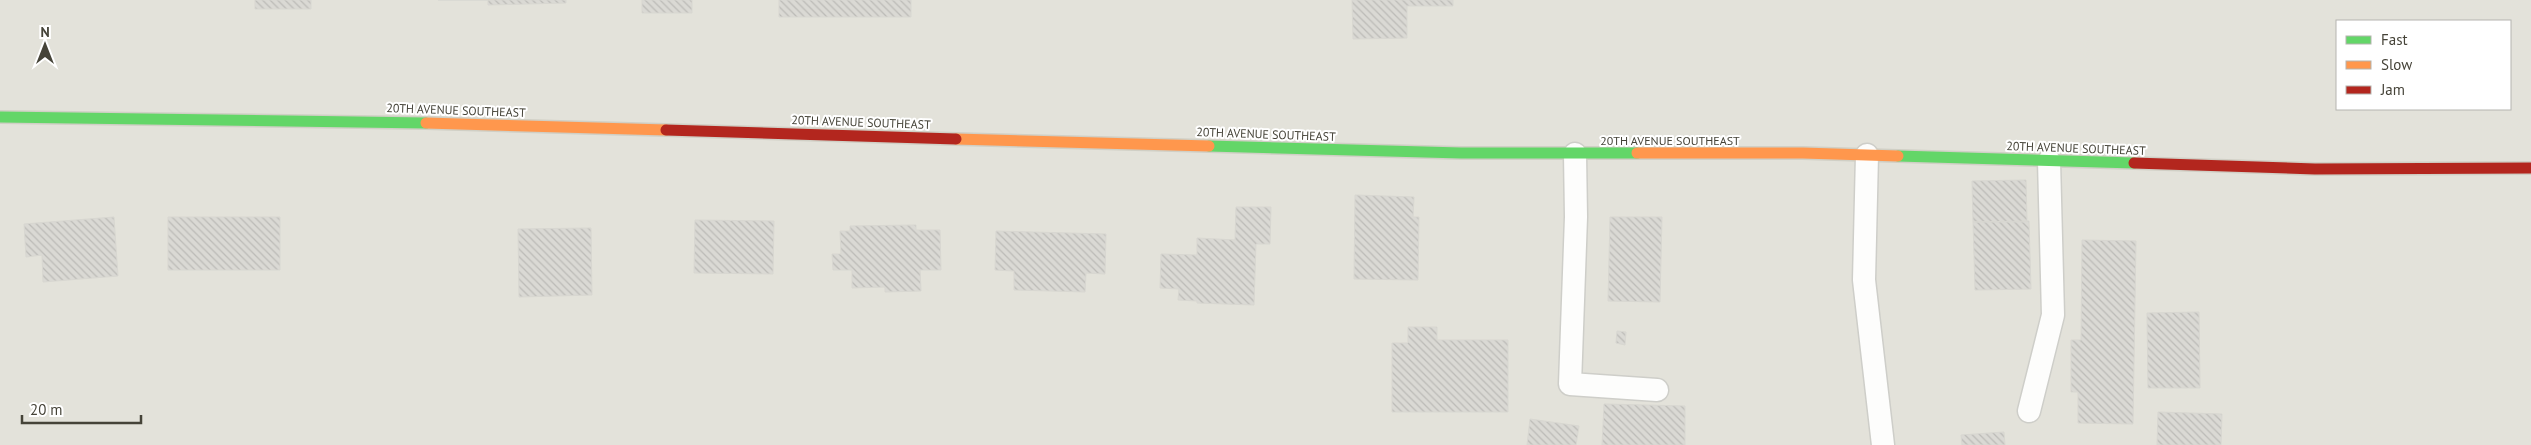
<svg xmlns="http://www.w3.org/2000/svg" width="2531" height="445" viewBox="0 0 2531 445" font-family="'PT Sans',sans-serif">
<defs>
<pattern id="building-back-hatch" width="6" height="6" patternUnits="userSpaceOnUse" patternTransform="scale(1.25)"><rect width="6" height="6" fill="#dad9d4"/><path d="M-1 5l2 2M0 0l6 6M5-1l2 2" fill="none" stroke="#bcbbb7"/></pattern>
</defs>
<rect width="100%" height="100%" fill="#f0f0eb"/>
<path fill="#e3e2da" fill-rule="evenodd" d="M0 0H2531V445H0ZM2337 21H2510V109H2337Z"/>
<path fill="url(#building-back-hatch)" stroke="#d8d7d1" d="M255 0H311V9H255Z
M438 0H566V3L488 5V0Z
M642 0H692V13H642Z
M779 0H911V17H779Z
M1352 0H1453V6H1407V38L1353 39Z
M2026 180 2027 222H1973L1972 181Z
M1355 195 1414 197 1413 217H1419L1418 280 1354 279Z
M1236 207H1271L1270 244H1256L1254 305 1197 303V301L1178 300 1179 289 1160 288 1161 254 1197 255V238L1235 240Z
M114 217 118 276 43 282 42 255 26 257 24 224Z
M168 217H280V270H168Z
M1610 217H1662L1660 302 1608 301Z
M695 220 774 221 773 274 694 273Z
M2029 221 2031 289 1975 290 1973 222Z
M916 225V230H940L941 270H920L921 291 885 292V287L852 288V270H833L832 254H841L840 231H850V226Z
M591 228 592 295 519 297 518 229Z
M996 231 1106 234 1105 274 1086 273 1085 292 1014 290V271L995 270Z
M2082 240 2136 241 2133 424 2078 423V392H2071V340H2081Z
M2199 312 2200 388H2148L2147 313Z
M1408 327H1437V340H1508V412H1392V343H1408Z
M1617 331 1626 332 1625 345 1616 343Z
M1604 404 1685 406V445H1602Z
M2158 412 2222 414 2221 445H2157Z
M1530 419 1579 426 1576 445H1527Z
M2004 432 2005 445H1962L1961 435Z"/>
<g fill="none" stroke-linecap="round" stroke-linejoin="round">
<defs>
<path id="lane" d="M1575 154 1576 217 1570 384 1657 390
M1867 155 1864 280 1883 445
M2029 411 2053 315 2049 161"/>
<path id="fast" d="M0 117 426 123
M1209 146 1461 153H1637
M1898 156 2134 163"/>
<path id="slow" d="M426 123 666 130
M956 139 1209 146
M1637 153H1803L1898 156"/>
<path id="jam" d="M666 130 956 139
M2134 163 2315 169 2531 168"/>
</defs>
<use href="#lane" stroke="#cecec9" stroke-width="25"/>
<use href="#fast" stroke="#d0cfc5" stroke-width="14"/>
<use href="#slow" stroke="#d0cfc5" stroke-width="14"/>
<use href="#jam" stroke="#d0cfc5" stroke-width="14"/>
<use href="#lane" stroke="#fdfdfc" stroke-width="22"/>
<use href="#fast" stroke="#63d668" stroke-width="11"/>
<use href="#slow" stroke="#ff974d" stroke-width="11"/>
<use href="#jam" stroke="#b3261e" stroke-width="11"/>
</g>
<g text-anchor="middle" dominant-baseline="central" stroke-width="4" stroke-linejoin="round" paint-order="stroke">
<g font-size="12" fill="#454338" stroke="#fff">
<text transform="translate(456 110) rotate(2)">20TH AVENUE SOUTHEAST</text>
<text transform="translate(861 122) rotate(2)">20TH AVENUE SOUTHEAST</text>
<text transform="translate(1266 134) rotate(2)">20TH AVENUE SOUTHEAST</text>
<text x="1670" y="140">20TH AVENUE SOUTHEAST</text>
<text transform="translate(2076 148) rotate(2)">20TH AVENUE SOUTHEAST</text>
</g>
</g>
<rect x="2336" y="20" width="175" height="90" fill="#ffffff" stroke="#b5b4af"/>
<rect x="2346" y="36" width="25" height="8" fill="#63d668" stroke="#b5b4af"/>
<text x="2381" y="45" font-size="15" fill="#454338">Fast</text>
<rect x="2346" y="61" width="25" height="8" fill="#ff974d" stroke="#b5b4af"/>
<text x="2381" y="70" font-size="15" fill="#454338">Slow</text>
<rect x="2346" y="86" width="25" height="8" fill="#b3261e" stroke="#b5b4af"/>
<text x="2381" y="95" font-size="15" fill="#454338">Jam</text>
<g transform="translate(45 45)" stroke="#ffffff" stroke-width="4" paint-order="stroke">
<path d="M0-4L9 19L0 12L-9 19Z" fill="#454338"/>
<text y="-8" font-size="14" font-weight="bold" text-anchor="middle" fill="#454338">N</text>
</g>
<path d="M22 415v8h119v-8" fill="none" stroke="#454338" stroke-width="2.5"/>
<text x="30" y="415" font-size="15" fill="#454338" stroke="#ffffff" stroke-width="4" paint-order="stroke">20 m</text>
</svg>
